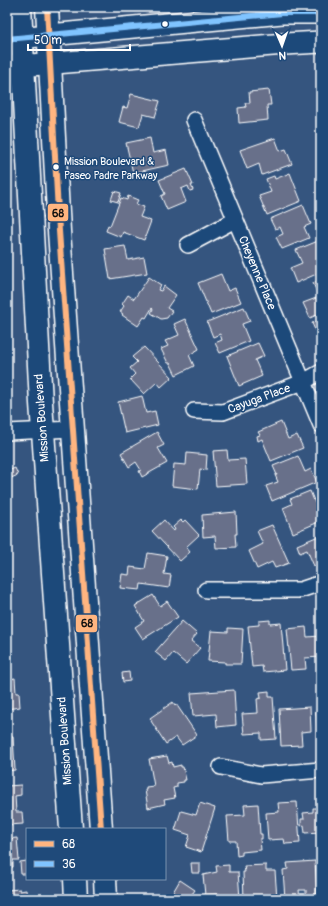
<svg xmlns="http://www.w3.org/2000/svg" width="328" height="906" viewBox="0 0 328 906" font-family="Pangolin,sans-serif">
<rect width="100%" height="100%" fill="#35557f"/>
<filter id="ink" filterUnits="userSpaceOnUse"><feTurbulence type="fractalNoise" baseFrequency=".025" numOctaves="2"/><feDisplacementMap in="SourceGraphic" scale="8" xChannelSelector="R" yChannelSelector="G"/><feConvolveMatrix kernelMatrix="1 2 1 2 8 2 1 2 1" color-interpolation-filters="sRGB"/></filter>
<g filter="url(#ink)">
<path fill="#676f8a" stroke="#fff" d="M269 90 271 105H267L268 120 239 123 238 108 246 107 245 103H250L249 92Z
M131 94 160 101 155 117 143 114 139 127 119 122 123 107 127 108Z
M150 138 153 153 166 150 169 165 133 173 126 143Z
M275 138 280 151 286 149 292 164 262 175 259 164 247 169 240 150Z
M186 169 193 185H191L193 190 190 191 188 186 181 189 186 202 167 210 161 196 165 194 159 180Z
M290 173 301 201 267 215 259 196 271 192 266 179 274 176 275 179Z
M114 191 121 193 118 202 111 200Z
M128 196 138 200 136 204 144 207 140 217 151 221 144 240 123 232 121 237 106 231 108 225 110 226 121 198 127 200Z
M303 205 311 224 304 227 309 238 282 249 276 237 283 234 280 227 275 229 270 219Z
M318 241 321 248V272L296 283 290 268 302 263 296 250Z
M125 246 128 260 144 257 147 273 110 279 105 249Z
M221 274 228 291 235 288 241 302 211 314 198 283Z
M149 277 161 285 158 290 161 291 164 286 176 295 167 308 172 311 167 318 161 319 151 313 153 309 152 308 146 318 144 317 138 326 122 315 123 314 120 312 124 306 122 304 128 295 134 299Z
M321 280V313L310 318 303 303 319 297 313 283Z
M244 307 250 321 242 324 249 341 220 353 215 343 222 340 220 334 213 337 207 322Z
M185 319 199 349 189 355 194 366 176 375 170 363H168L161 349 168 346 165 341 179 335 174 324Z
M321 321V336L318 337 312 323Z
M258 343 264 356 255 360 262 376 239 386 227 356Z
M144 347 172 377 161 387 157 382 144 394 130 379 135 374 130 368 137 362 132 357Z
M142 396 146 413 155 411 158 425 125 433 118 402Z
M281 422 288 439 297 435 303 448 271 461 262 439 258 441 257 436 260 435 258 432Z
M157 432 164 445 158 448 167 463 142 477 139 471 141 470 136 462 129 467 121 453Z
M227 450 228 460 245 459 247 484 216 486 213 451Z
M187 453 207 455 206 470 200 469 198 489 172 486 174 464 186 465Z
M298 456 305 472 311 469 317 482 272 501 266 486 278 482 275 475H277L273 466Z
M15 468 18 475 11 478 8 471Z
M310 491 315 503 321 500V521L293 533 283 508 292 504 290 499Z
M236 512 237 534H235L236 547 216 548 215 536 203 537 202 515Z
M164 520 174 531 175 529 173 527 181 520 183 522 185 520 199 535 186 547 190 552 180 561 152 531Z
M272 525 289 563 275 568 272 562 257 569 249 551 263 544 257 531Z
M321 535V563L314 566 307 550 300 553 297 545Z
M148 553 167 556 164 574 171 575 169 588 141 584 140 590 120 588 122 574 129 575 130 567 145 569Z
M153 595 160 606 167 601 178 617 143 639 135 627 144 621 135 606Z
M270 620V624L281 623 285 670 263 672 262 666 252 667 248 626 259 625V621Z
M182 621 197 634 191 641 200 648 186 664 173 653 166 661 155 652Z
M306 627 307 637 320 636 321 657 305 658 306 669 291 670 287 629Z
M228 628 243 629 241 664H225V662L208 661 211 631 228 632Z
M129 672 130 681 123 682 122 673Z
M10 677V679L15 678 16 693H19L20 707 7 709V678Z
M234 690 236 725 217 727 216 714 193 716 191 693Z
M269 691V697H273L276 739 261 740V733L244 734 242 714 258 713 257 699 261 698 260 692Z
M173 702 175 705 176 704 197 735 182 745 176 737 166 744 151 721H152L150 718Z
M310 707 311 731 301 732 302 745 281 746 279 709Z
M316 712H321V732L318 733Z
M7 736H13L15 770 7 771Z
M167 756 169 763 172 762 173 767 181 765V767H183L186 780H184V782L177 783V787L173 788 175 798 164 800 165 804 148 808 145 790H146V787L154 786 149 759Z
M21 785V795L15 796 16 812H22L23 824 7 825V786Z
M317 799H321V835L320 832 305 833 304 825 301 826V819H304L303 813 313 812V808H317Z
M297 802 300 843 285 844 284 839 268 840 266 813 279 812 278 803Z
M200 803 215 808 201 852 186 847 190 835 175 830 181 811 196 815Z
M258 804 260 834H262V839H260L261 850 242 852V855L237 856 236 841H229L227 816 245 815 244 805Z
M17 838 19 860H13V867L7 868V839Z
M27 861V874H21L20 862Z
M315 861 317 894 306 895V890H299L300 899H285L283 870 288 869 287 863Z
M191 863H200V873H192Z
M229 865V872H238L240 899H221L220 894 205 895 203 875 217 872 216 866Z
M266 865V871H275L277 899H244L243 872H245L244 866Z
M180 880 195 890 190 897 193 899H169Z
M20 889V891L26 890 27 898 7 899V890Z"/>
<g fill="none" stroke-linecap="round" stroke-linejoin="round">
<defs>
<path id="minor" d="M194 120 321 425
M188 245 235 220
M194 411 223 412 303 382 321 372
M7 432 73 429
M206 590H300L321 583
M221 767 261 775 321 770"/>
<path id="secondary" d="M7 39 282 13H321
M7 67 285 44 321 42"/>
<path id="primary" d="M20 7 41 403 71 829
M47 7 59 231 101 829
M75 879 76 899
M105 879 106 899"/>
</defs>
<use href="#minor" stroke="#fff" stroke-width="18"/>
<use href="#secondary" stroke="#fff" stroke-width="24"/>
<use href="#primary" stroke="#fff" stroke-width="25"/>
<use href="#minor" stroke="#1f4a7a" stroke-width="15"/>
<use href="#secondary" stroke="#1f4a7a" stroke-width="21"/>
<use href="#primary" stroke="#1f4a7a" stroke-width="22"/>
<defs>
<path id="bus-1" d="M47 7 59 231 101 829"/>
<path id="bus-2" d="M7 39 282 13H321"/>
</defs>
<use href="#bus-1" stroke="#1f4a7a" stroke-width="9"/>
<use href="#bus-2" stroke="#1f4a7a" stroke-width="9"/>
<use href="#bus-1" stroke="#ffb580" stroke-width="6"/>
<use href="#bus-2" stroke="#80c4ff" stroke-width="6"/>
</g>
</g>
<g fill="#fff" stroke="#1f4a7a" stroke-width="1.5">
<circle cx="165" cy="24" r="3.5"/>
<circle cx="56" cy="167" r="3.5"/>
</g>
<g text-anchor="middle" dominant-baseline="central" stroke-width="3" stroke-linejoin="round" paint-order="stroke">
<g font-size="11" fill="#fff" stroke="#1f4a7a" text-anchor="start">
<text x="64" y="161">Mission Boulevard &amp;<tspan x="64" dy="14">Paseo Padre Parkway</tspan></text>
</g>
<g font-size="12" fill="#fff" stroke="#1f4a7a">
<text transform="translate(257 273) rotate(67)">Cheyenne Place</text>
<text transform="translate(259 399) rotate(-20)">Cayuga Place</text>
<text transform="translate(42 418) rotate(-94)">Mission Boulevard</text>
<text transform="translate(65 741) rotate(-94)">Mission Boulevard</text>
</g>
</g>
<g stroke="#1f4a7a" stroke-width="1.5">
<rect x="47" y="203" width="22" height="19" rx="4" fill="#ffb580"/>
<rect x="75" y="614" width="23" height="19" rx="4" fill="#ffb580"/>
</g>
<g font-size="11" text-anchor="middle" font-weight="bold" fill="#111">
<text x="58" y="217">68</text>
<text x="87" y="627">68</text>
</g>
<rect width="328" height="906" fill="none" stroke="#1f4a7a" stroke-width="24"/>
<rect x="12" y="12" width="304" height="882" fill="none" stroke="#fff" stroke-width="1.5" filter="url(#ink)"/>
<rect x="26" y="828" width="140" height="52" fill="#1f4a7a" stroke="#7992af"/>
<rect x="34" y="841" width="20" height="6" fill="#ffb580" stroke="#7992af"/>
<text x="62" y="848" font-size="12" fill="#ffffff">68</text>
<rect x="34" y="861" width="20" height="6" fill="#80c4ff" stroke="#7992af"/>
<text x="62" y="868" font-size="12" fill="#ffffff">36</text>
<g transform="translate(282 46) rotate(178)" stroke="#1f4a7a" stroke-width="3" paint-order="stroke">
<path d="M0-3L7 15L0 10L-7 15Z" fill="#ffffff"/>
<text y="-6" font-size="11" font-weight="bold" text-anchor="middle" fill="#ffffff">N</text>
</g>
<path d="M28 44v6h102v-6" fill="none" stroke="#ffffff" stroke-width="2"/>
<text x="34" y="44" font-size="12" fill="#ffffff" stroke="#1f4a7a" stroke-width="3" paint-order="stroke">50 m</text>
</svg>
